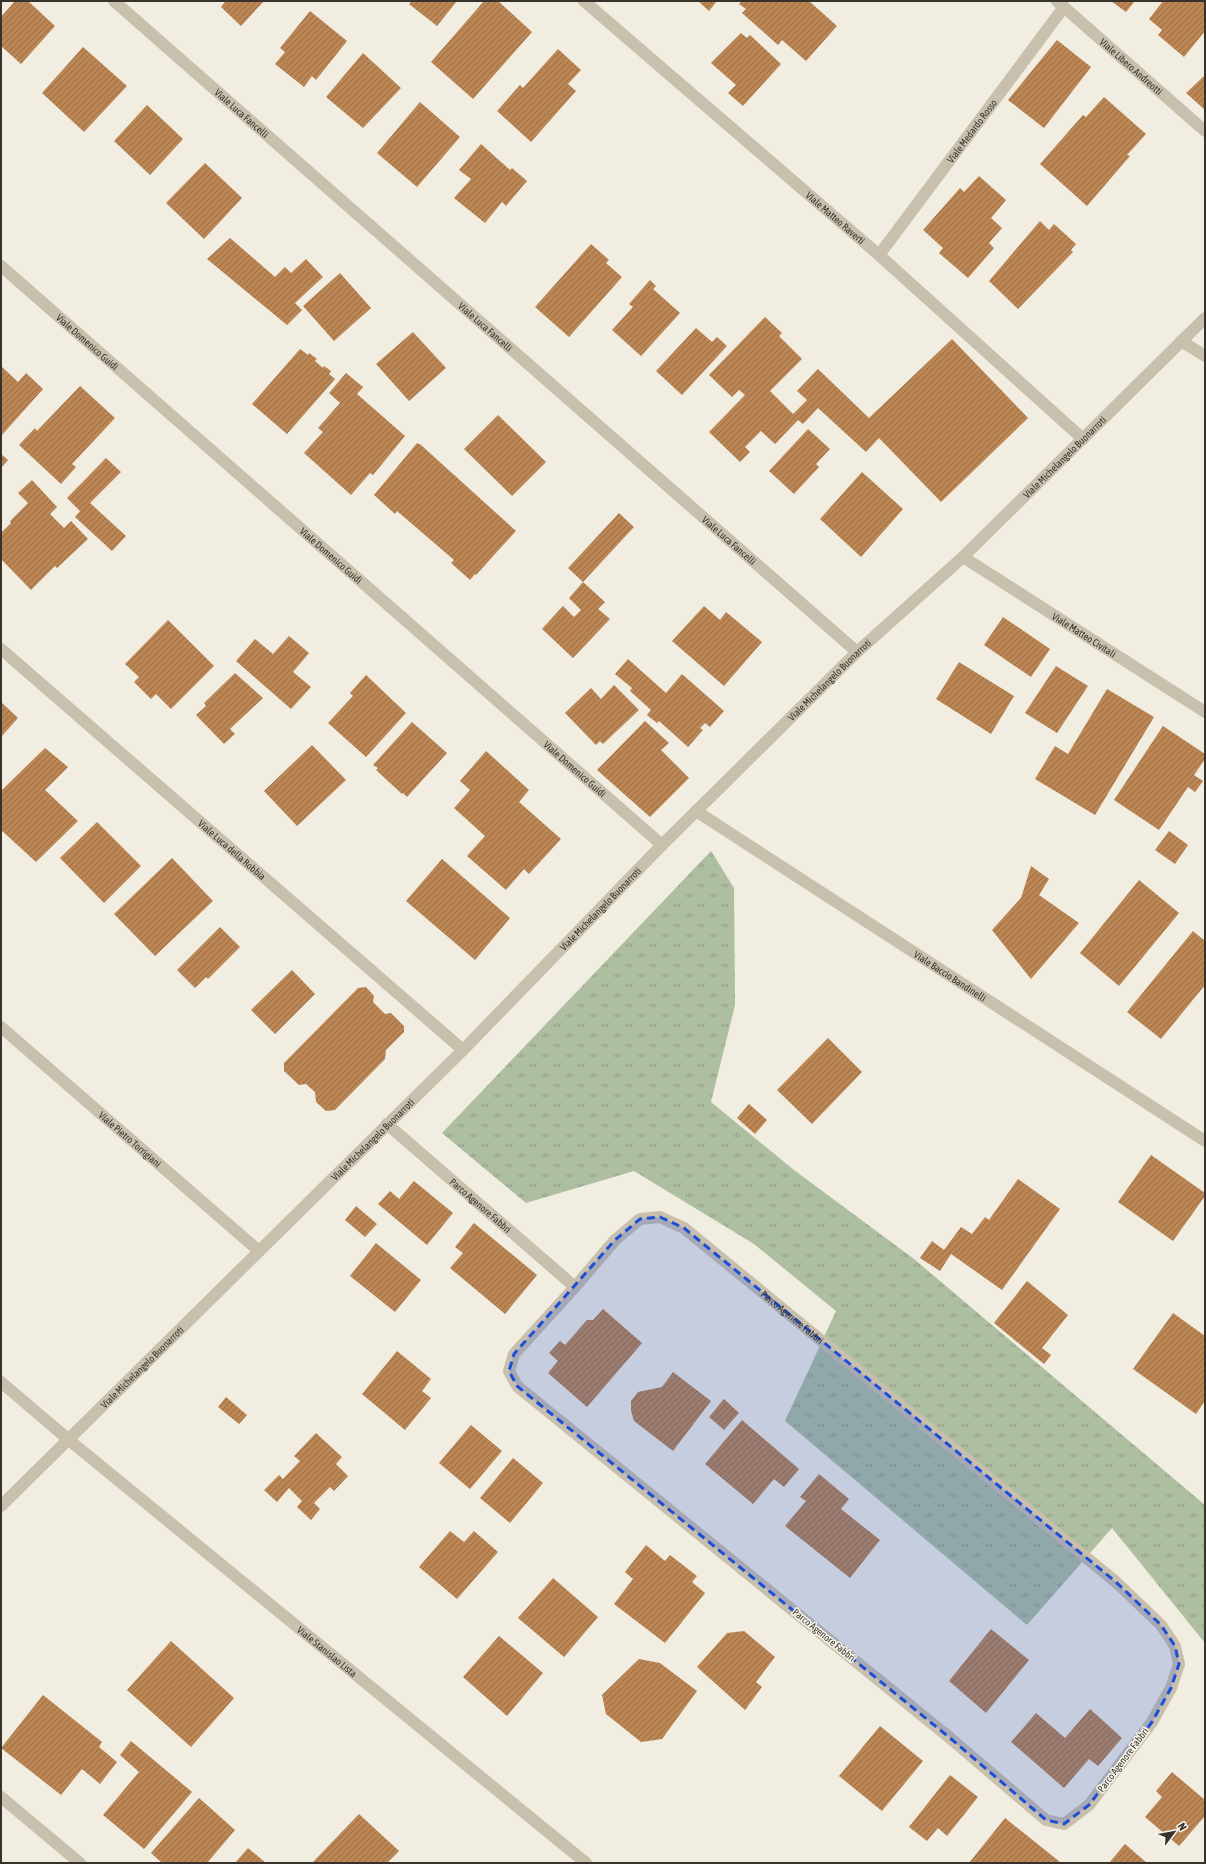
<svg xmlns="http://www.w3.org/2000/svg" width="1206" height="1864" viewBox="0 0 1206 1864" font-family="'Asap Condensed',sans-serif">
<defs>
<pattern id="grass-tufts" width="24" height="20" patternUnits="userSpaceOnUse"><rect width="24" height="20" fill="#aebfa1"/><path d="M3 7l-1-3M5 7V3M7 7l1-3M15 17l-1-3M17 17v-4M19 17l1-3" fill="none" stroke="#8e9c83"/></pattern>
<pattern id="building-hatch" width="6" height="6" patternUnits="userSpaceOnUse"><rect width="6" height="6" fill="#bb8654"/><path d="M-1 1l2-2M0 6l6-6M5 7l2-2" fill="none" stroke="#996e46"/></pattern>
</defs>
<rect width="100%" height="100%" fill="#f1ede0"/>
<path fill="url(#grass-tufts)" d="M711 851 734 888 735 1005 711 1102 794 1170 914 1259 1205 1505V1643L1112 1528 1027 1625 785 1421 836 1311 754 1244 634 1171 526 1203 442 1133Z"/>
<path fill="url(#building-hatch)" d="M15 1H28L55 26 21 64 1 46V17Z
M224 1H264L241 26 221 7 225 2Z
M412 1H457L437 26 409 4Z
M484 1H498L532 32 473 99 431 62Z
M698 1H717L709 11Z
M742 1H809L837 26 806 61 782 40 778 45 742 13 746 9 739 4Z
M1111 1H1135L1126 12Z
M1163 1H1205V31L1184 57 1158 35 1162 30 1149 19Z
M310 11 347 41 316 80 312 76 304 87 275 64 285 52 280 48Z
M741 33 747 38 750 35 781 64 743 106 728 93 736 85 711 63Z
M1057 40 1091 67 1044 128 1008 100Z
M83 47 127 86 84 132 42 93Z
M558 49 581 70 568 84 576 91 531 142 497 111 520 85 523 88Z
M363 53 401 88 363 128 326 97Z
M1205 75V110L1186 93Z
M1104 97 1146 134 1127 155 1130 156 1087 206 1040 164 1083 115 1086 117Z
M420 102 460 137 417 187 377 153Z
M147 105 183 139 150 175 114 141Z
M481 144 510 170 512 168 527 181 506 206 502 202 485 223 454 198 471 179 459 170Z
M205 163 242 198 204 239 166 203Z
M979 176 1006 200 991 218 1002 228 989 243 994 248 968 278 939 253 943 248 923 230 960 188 964 192Z
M1040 221 1049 230 1054 224 1076 244 1071 250 1073 252 1018 309 989 281Z
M230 238 275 277 285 267 291 273 306 259 323 277 295 303 302 310 287 325 207 259Z
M591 244 609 260 606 263 622 277 569 337 535 307Z
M340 273 371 308 334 341 303 306Z
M650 280 656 286 653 289 680 313 641 356 612 330 633 307 629 304Z
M765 317 782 333 779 336 802 359 770 391 793 414 807 400 797 391 818 369 869 418 952 339 1028 418 941 502 879 438 866 452 818 408 803 424 798 420 775 444 761 431 745 447 750 452 740 462 709 432 745 395 739 390 732 397 709 375Z
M696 328 712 342 717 337 727 346 682 395 656 371Z
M413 332 446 368 409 401 376 364Z
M300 349 308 355 309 353 317 359 315 361 323 368 324 366 331 371 329 374 335 379 287 434 252 404Z
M1 366 18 382 26 373 43 389 2 435Z
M346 373 363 387 357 394 405 436 373 475 370 473 351 495 304 453 323 432 318 428 340 403 329 393Z
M80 386 115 418 72 464 76 467 61 484 19 445 35 428 37 431Z
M498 415 546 462 512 496 464 449Z
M808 429 830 449 816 464 819 467 794 494 769 471Z
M417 443 421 445 516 531 476 575 475 574 470 580 451 563 454 560 397 511 395 514 374 495Z
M1 454 8 460 1 468Z
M106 458 121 472 90 503 126 536 112 551 75 517 80 511 67 498Z
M862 472 903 509 861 557 820 519Z
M32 480 57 507 50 514 64 528 71 521 88 539 57 568 55 566 31 590 1 559V533L11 523 10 521 28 503 18 493Z
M619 513 634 527 583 582 605 602 598 609 610 619 573 658 542 629 563 606 574 617 581 610 569 598 583 582 568 568Z
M704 606 720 620 726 612 762 642 724 686 672 641Z
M1003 617 1050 649 1031 677 984 645Z
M168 620 214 666 171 709 156 694 151 699 134 682 139 677 125 664Z
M289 636 309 653 293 672 311 687 291 709 236 661 255 639 273 654Z
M628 659 666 693 682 674 724 711 710 727 705 723 700 728 703 730 688 747 659 721 657 723 647 715 651 710 630 691 632 688 615 674Z
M959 662 1014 696 991 734 936 699Z
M1056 666 1088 686 1057 733 1025 713Z
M235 673 263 698 230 729 235 734 224 744 196 715 206 706 204 703Z
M366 675 406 713 366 757 328 723 353 696 350 693Z
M614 685 639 710 603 744 600 741 596 745 565 713 591 688 601 699Z
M1107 689 1154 717 1095 815 1035 779 1055 746 1068 754Z
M1 702 18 718 1 737Z
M645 721 669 743 661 750 689 778 650 817 597 770Z
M412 722 447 753 407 797 403 793 402 794 376 770 378 768 373 765Z
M1163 726 1205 754V759L1194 775 1203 781 1195 792 1188 787 1159 830 1114 800Z
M312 745 346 780 297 826 264 791Z
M45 748 68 767 45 790 78 821 36 862 1 830V791Z
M486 751 529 790 519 802 561 839 529 874 524 869 506 890 467 856 485 836 454 808 470 790 460 781Z
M97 822 141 866 104 903 60 858Z
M1169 831 1188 845 1175 864 1155 850Z
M172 858 213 901 155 956 114 914Z
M442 859 510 918 475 960 406 901Z
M1031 866 1049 879 1039 895 1079 923 1031 979 992 930 1021 898Z
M1139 880 1179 913 1119 986 1080 953Z
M220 927 240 947 208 979 206 977 195 988 177 970Z
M1193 931 1205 941V985L1161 1039 1127 1012Z
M292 970 315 994 275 1034 251 1010Z
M366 987 374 996 373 1002 385 1014 391 1013 404 1026V1032L386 1050 385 1059 335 1110 326 1111 316 1102 315 1092 306 1084 299 1085 284 1071V1063L358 988Z
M828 1038 862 1072 812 1124 777 1090Z
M749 1104 767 1120 755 1134 737 1118Z
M1151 1155 1205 1193V1196L1173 1241 1118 1202Z
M1018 1179 1060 1209 1002 1290 951 1254 940 1271 920 1258 932 1241 944 1250 961 1227 972 1234 985 1217 989 1220Z
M414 1181 453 1213 427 1245 378 1204 390 1191 399 1199Z
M356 1206 377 1224 365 1237 345 1220Z
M474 1223 537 1275 505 1314 450 1268 463 1253 455 1247Z
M376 1243 421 1280 395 1312 350 1276Z
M1027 1281 1068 1315 1042 1348 1051 1355 1044 1364 994 1323Z
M603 1309 642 1343 587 1407 548 1373 558 1361 549 1353 560 1341 565 1345 587 1320H593Z
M1173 1313 1205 1336V1401L1196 1414 1133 1369Z
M397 1351 431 1379 422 1391 431 1398 405 1430 362 1394Z
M673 1372 711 1401 673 1451 634 1421 631 1411V1401L638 1392 662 1387Z
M226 1397 247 1415 239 1424 218 1407Z
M724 1399 739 1413 724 1430 709 1417Z
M742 1420 799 1469 784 1487 774 1479 753 1504 705 1464Z
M471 1425 502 1451 470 1489 439 1463Z
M316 1433 342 1457 336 1464 348 1476 334 1491 330 1487 314 1503 320 1509 311 1520 297 1507 302 1501 289 1488 277 1502 264 1490 279 1475 283 1479 300 1461 294 1456Z
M513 1458 543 1483 510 1523 480 1498Z
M819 1474 849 1499 841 1509 880 1540 850 1578 785 1526 806 1501 800 1497Z
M450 1531 464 1542 474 1531 498 1552 457 1599 419 1567Z
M646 1545 665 1561 670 1555 697 1576 692 1582 705 1593 665 1643 614 1604 633 1579 625 1572Z
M553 1578 598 1617 564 1657 518 1618Z
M991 1629 1029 1660 986 1713 949 1681Z
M744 1631 775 1657 756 1682 762 1687 745 1710 697 1667 727 1633Z
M499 1636 543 1673 507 1716 463 1677Z
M171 1641 234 1698 191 1747 127 1690Z
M639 1659 660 1663 697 1691 662 1739 641 1742 606 1714 602 1695Z
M43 1695 102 1742 99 1747 117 1762 100 1784 82 1769 61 1795 1 1748Z
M1090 1709 1122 1738 1098 1766 1089 1759 1064 1788 1011 1742 1036 1713 1065 1738Z
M880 1726 923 1761 882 1811 839 1776Z
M131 1741 192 1792 144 1849 103 1815 139 1772 120 1755Z
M1172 1772 1205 1800V1816L1179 1846 1145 1817 1162 1797 1156 1791Z
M950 1775 978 1797 947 1836 938 1828 927 1841 909 1827Z
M199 1798 235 1830 207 1863H162L151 1853Z
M359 1814 399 1851 387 1863H312Z
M1005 1818 1060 1862 1059 1863H969Z
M1125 1844 1147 1863H1109Z
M248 1848 266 1863H235Z"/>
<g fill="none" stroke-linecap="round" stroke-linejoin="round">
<g stroke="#c8c0ad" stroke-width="12">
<path id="s1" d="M114 1 857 652"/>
<path id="s2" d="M584 1 879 255 1083 439"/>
<path id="s3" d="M1057 1 1205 131"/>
<path id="s4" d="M879 255 1064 7"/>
<path id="s5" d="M1 266 662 845"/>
<path d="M1181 341 1205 356"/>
<path id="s6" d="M963 557 1205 712"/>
<path id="s7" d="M1 649 463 1050"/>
<path id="s8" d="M696 811 1205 1141"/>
<path id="s9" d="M1 1027 259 1251"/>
<path id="s10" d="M387 1124 575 1287 615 1240 640 1219 660 1217 684 1228 1116 1582 1161 1625 1175 1646 1179 1664 1171 1688 1152 1722 1089 1805 1064 1824 1046 1820 950 1738 517 1386 509 1371 514 1354 575 1287"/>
<path id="s11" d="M1 1382 69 1440 586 1863"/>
<path id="s12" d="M1 1506 463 1050 662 845 857 652 963 557 1205 318"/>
<path d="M1 1797 80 1863"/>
</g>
</g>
<path fill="#1d4ed8" fill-opacity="0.2" stroke="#1d4ed8" stroke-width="3" stroke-dasharray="8 5" stroke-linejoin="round" d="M660 1217 684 1228 1116 1582 1161 1625 1175 1646 1179 1664 1171 1688 1152 1722 1089 1805 1064 1824 1046 1820 950 1738 517 1386 509 1371 514 1354 615 1240 640 1219Z"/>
<g text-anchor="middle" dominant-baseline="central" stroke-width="3" stroke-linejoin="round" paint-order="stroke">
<g font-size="10" fill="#37322b" stroke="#f9f6ec">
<text stroke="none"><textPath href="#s3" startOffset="99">Viale Libero Andreotti</textPath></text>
<text stroke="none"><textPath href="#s1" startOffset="170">Viale Luca Fancelli</textPath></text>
<text stroke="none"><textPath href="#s4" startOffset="155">Viale Medardo Rosso</textPath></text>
<text stroke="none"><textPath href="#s2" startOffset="332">Viale Matteo Raverti</textPath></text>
<text stroke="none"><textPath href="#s1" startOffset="494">Viale Luca Fancelli</textPath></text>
<text stroke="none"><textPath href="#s5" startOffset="115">Viale Domenico Guidi</textPath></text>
<text stroke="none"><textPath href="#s12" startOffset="1494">Viale Michelangelo Buonarroti</textPath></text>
<text stroke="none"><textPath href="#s1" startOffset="818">Viale Luca Fancelli</textPath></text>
<text stroke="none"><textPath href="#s5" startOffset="439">Viale Domenico Guidi</textPath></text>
<text stroke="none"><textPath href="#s6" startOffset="144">Viale Matteo Civitali</textPath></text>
<text stroke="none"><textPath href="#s12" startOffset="1170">Viale Michelangelo Buonarroti</textPath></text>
<text stroke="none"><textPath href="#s5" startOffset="763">Viale Domenico Guidi</textPath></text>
<text stroke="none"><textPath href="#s7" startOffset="306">Viale Luca della Robbia</textPath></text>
<text stroke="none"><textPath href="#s12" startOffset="846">Viale Michelangelo Buonarroti</textPath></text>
<text stroke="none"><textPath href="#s8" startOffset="303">Viale Baccio Bandinelli</textPath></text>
<text stroke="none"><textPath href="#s9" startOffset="171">Viale Pietro Torrigiani</textPath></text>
<text stroke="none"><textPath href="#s12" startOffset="522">Viale Michelangelo Buonarroti</textPath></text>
<text stroke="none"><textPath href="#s10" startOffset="124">Parco Agenore Fabbri</textPath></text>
<text stroke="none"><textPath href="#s10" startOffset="530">Parco Agenore Fabbri</textPath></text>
<text stroke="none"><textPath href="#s12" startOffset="198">Viale Michelangelo Buonarroti</textPath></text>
<text transform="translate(824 1635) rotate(39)">Parco Agenore Fabbri</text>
<text stroke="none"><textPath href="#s11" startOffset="423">Viale Stanislao Lista</textPath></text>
<text transform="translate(1123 1760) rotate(-53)">Parco Agenore Fabbri</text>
</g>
</g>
<rect width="1206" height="1864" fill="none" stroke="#37322b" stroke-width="4"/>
<g transform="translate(1174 1832) rotate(58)" stroke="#f9f6ec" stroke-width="3" paint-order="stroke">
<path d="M0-3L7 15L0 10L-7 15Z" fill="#37322b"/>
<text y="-6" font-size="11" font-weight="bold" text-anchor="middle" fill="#37322b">N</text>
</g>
</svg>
